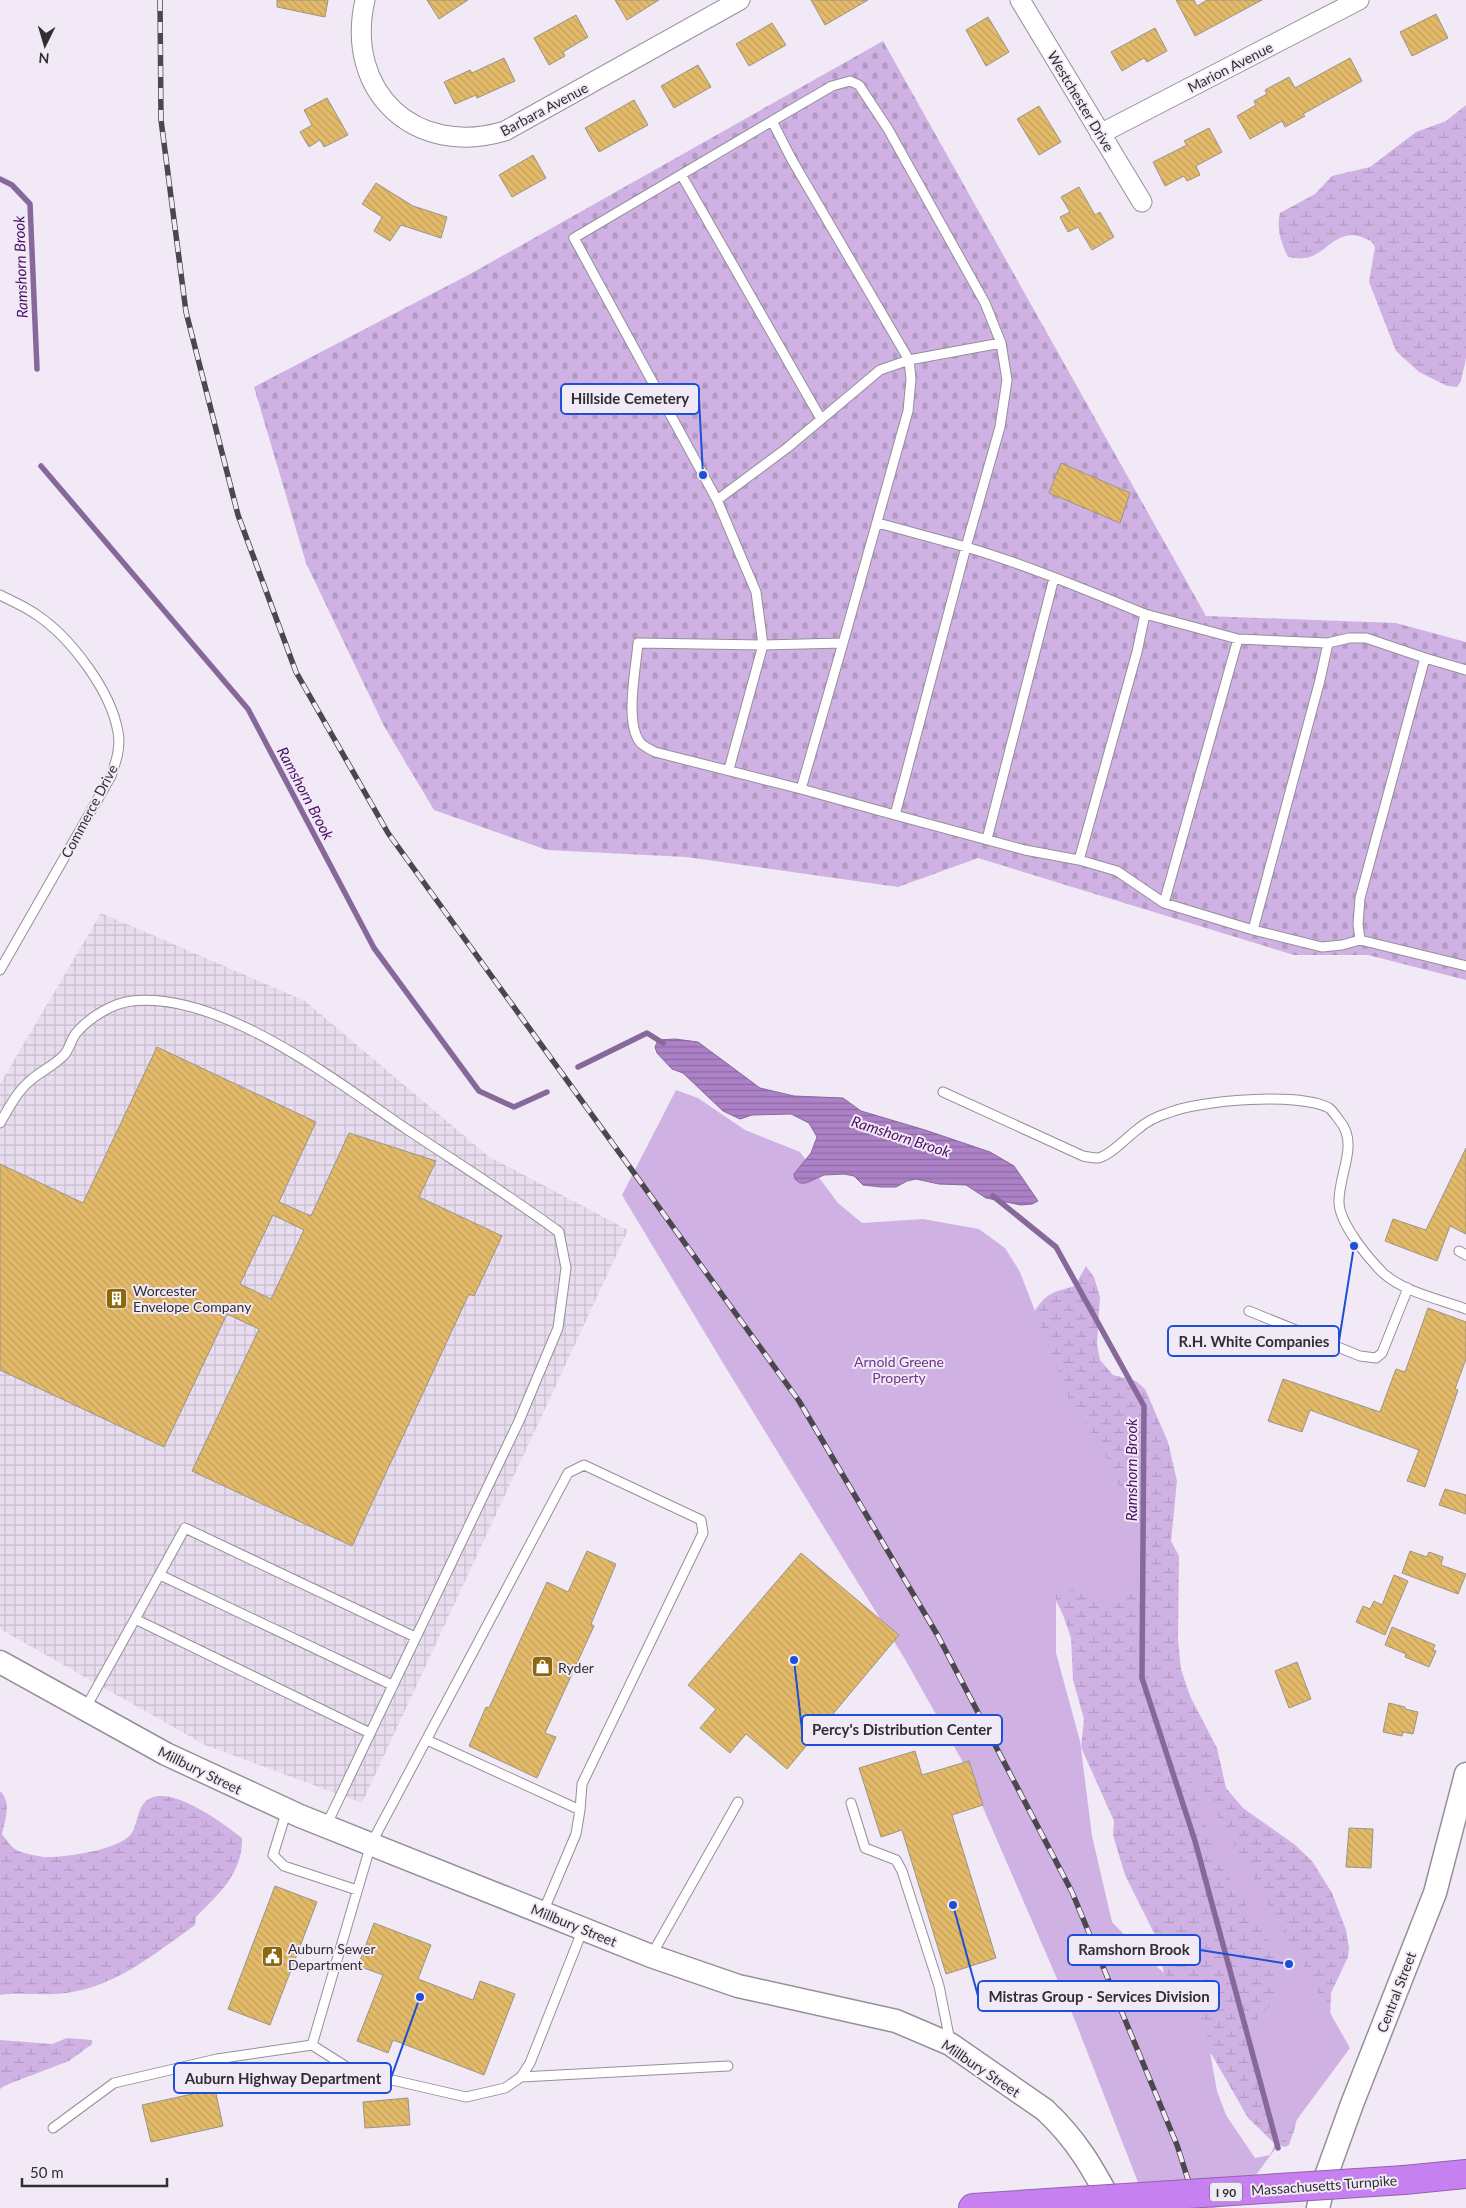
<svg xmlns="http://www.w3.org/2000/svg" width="1466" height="2208" viewBox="0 0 1466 2208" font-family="Lato,sans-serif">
<defs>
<pattern id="industrial-grid" width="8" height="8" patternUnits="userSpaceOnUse" patternTransform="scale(1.25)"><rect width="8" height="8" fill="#e7ddef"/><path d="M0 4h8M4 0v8" fill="none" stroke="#c7becd"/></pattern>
<pattern id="wetland-marsh" width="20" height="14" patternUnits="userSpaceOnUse" patternTransform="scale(1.25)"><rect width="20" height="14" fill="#cfb2e3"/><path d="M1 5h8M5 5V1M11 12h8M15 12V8" fill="none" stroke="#b299c3"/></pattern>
<pattern id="cemetery-stones" width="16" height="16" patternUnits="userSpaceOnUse" patternTransform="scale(1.25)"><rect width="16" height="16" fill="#cfb2e3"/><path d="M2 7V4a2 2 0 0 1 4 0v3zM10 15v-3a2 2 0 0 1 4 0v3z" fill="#b299c3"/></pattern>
<pattern id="water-rules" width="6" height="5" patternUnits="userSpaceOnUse" patternTransform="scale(1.25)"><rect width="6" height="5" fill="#ac81c7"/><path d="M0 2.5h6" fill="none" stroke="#8d6aa2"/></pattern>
<pattern id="building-back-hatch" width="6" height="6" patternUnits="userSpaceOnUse" patternTransform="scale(1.25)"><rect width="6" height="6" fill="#e3ba69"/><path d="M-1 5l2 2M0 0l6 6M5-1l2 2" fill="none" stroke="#c3a05c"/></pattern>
</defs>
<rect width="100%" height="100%" fill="#f1eaf6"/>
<path fill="url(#industrial-grid)" d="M101 913 305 1001 488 1156 628 1230 362 1803 205 1745 0 1629V1084Z"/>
<path fill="url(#wetland-marsh)" d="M1466 105V358L1461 381 1457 387 1447 386 1419 372 1396 351 1369 282 1375 247 1371 241C1366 239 1358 235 1352 235 1325 237 1323 265 1288 257 1281 242 1276 229 1280 213L1315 194 1332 176 1370 167 1416 132 1446 121Z
M1086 1266 1094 1277 1100 1297 1097 1344 1100 1360 1113 1375 1136 1381 1145 1389 1168 1442 1177 1481 1171 1541 1179 1556 1178 1640 1181 1669 1190 1696 1217 1748 1226 1788 1243 1808 1294 1844 1312 1861 1332 1893 1346 1930 1349 1948 1348 1957 1331 1993 1330 2021 1304 2086 1295 2127 1289 2145 1285 2147 1275 2144 1248 2118 1212 2055 1171 2009 1157 1939 1125 1875 1113 1835 1114 1821 1081 1747 1084 1719 1073 1680 1071 1638 1063 1615 1047 1582 1034 1312C1047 1292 1054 1292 1075 1286Z
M0 1791C12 1802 5 1820 2 1834 7 1841 12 1849 21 1852 28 1854 37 1856 44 1857 63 1858 119 1850 131 1834 139 1824 136 1804 151 1798 175 1787 224 1824 242 1838 243 1873 219 1894 196 1917L195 1925C156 1953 115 1987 66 1993 44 1996 22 1992 0 1995Z
M67 2038 92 2040V2044L69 2061 6 2085 0 2089V2040L52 2044Z"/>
<path fill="url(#cemetery-stones)" d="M883 41 1206 616 1396 623 1466 642V980L1368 955H1294L978 858 898 887 686 857 547 850 434 810 384 726 306 563 254 387 472 273Z"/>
<path fill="#cfb2e3" d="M676 1090 698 1098 745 1130 800 1152 838 1203 862 1223 923 1219 979 1229 1005 1248 1020 1272 1071 1405 1100 1444 1142 1535 1145 1569 1139 1591 1109 1602 1073 1589 1056 1595V1653L1080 1741 1092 1836 1112 1922 1143 1954 1185 1992 1206 2030 1217 2091 1226 2115 1255 2158 1270 2155 1279 2136 1247 2048 1246 2030 1270 2006 1278 1981 1273 1948 1215 1854 1184 1756 1350 2048 1247 2187 1241 2200 1215 2208H1148L1074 2018 965 1766 906 1661 723 1363 622 1195Z"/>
<path fill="url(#water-rules)" stroke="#87689b" d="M675 1039 698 1042 760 1088 794 1096 843 1098 861 1111 925 1130 990 1152 1014 1166 1038 1201 1032 1204 1021 1205 986 1198 966 1185 939 1184 916 1179 907 1181 896 1187H881L863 1185 854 1176 844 1174 824 1175 806 1183H800L795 1179 794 1174 811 1153 817 1137 809 1123 791 1114 752 1115 740 1119 723 1111 683 1073 672 1069 657 1053 655 1047 658 1040Z"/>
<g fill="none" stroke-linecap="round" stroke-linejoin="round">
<path stroke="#87689b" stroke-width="5.5" d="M0 179 12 185 30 204 37 369
M41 466 248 709 374 948 479 1091 514 1107 547 1092
M578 1067 647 1033 663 1043
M993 1196 1056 1247 1144 1406 1142 1678 1195 1841 1278 2148"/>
</g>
<path fill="url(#building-back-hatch)" stroke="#9a9489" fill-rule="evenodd" d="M277 0H328L325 17 277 7Z
M427 0H468L439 19Z
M615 0H659L627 20Z
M811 0H868L825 25Z
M1176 0H1194L1197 6 1207 0H1262L1195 36Z
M1436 14 1448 38 1412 56 1400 32Z
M576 15 588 37 563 52 565 56 549 65 534 38Z
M988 17 1009 52 986 66 966 30Z
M772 23 786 45 749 66 736 44Z
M1155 28 1167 51 1147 62 1144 58 1122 71 1111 52Z
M504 58 515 81 477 98 476 95 455 104 444 82 470 70 472 73Z
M1350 58 1362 81 1303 114 1305 116 1285 127 1282 121 1250 139 1237 116 1256 105 1254 101 1267 94 1265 90 1289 77 1295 88Z
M698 65 711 87 674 108 661 86Z
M327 98 348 135 324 147 320 140 309 147 300 132 312 125 304 110Z
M634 100 648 125 599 152 585 128Z
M1039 106 1061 142 1039 155 1017 119Z
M1209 128 1222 152 1196 166 1200 175 1187 181 1184 176 1165 186 1153 162 1187 145 1184 141Z
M533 155 546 178 512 197 499 175Z
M376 183 413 206 447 217 441 238 401 225 390 241 374 231 382 217 362 204Z
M1079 187 1095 215 1100 212 1114 237 1092 250 1078 227 1068 232 1060 217 1070 212 1061 197Z
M1061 463 1130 493 1120 523 1049 493Z
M157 1047 316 1122 279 1202 311 1216 349 1133 436 1161 419 1197 502 1236 474 1296 469 1294 352 1546 192 1471 259 1329 227 1314 164 1447 0 1370V1164L83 1203ZM273 1215 304 1230 271 1299 240 1284Z
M1466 1148V1234L1450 1226 1437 1261 1385 1241 1393 1219 1426 1230Z
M1428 1308 1466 1322V1359L1455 1389 1458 1390 1425 1487 1407 1481 1419 1450 1310 1410 1302 1432 1268 1421 1283 1379 1380 1412 1396 1369 1405 1372Z
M1445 1489 1466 1495V1514L1439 1505Z
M587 1551 616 1564 591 1624 594 1626 545 1733 556 1737 537 1778 469 1746 486 1707 489 1708 547 1582 568 1592Z
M1410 1551 1427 1557 1429 1552 1443 1557 1441 1565 1466 1574 1458 1594 1402 1573Z
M801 1553 899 1635 787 1769 746 1734 730 1753 700 1728 716 1709 688 1685Z
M1394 1575 1408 1581 1385 1635 1356 1622 1363 1606 1370 1609 1374 1601 1382 1605Z
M1392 1627 1435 1645 1433 1650 1436 1651 1429 1667 1405 1657 1406 1654 1385 1645Z
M1297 1662 1311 1699 1289 1708 1275 1671Z
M1389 1703 1405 1707V1709L1418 1712 1413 1734 1403 1732 1402 1736 1383 1732Z
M915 1751 922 1775 969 1761 983 1805 952 1815 996 1958 946 1974 902 1830 881 1837 859 1768Z
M1349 1828 1373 1829 1371 1868 1346 1867Z
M275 1886 317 1902 270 2025 228 2009Z
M374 1923 431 1945 418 1979 473 2000 480 1981 515 1994 484 2075 393 2040 388 2053 357 2041 383 1975 358 1966Z
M215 2089 223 2126 151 2142 142 2105Z
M408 2098 410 2125 365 2128 363 2102Z"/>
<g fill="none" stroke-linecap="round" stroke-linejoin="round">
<defs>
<path id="service" d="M772 121 832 86 850 81 859 85 888 129 985 303 1001 343
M682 176 821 419
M717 500 574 238 772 121 792 160 909 360 880 370 787 448 717 500 756 592 763 645 638 643C636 668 625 720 639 741 642 746 650 749 655 752L801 789 843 643 763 645 729 769
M0 595C12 601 26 607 37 615 71 638 111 691 118 732 121 747 116 762 111 776L0 970
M1238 639 1328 643 1349 638H1366L1425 658
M843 643 908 411 911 379 909 360 1001 343 1007 380 1000 427 966 547 878 523
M1466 670 1425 658 1360 898 1358 924 1360 940 1466 966
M801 789 895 815 966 547C1027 565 1086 590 1145 614L1137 652 1079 860 1025 850 895 815
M987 839 1054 578
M1079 860 1117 871 1164 903 1238 639 1145 614
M1164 903 1253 930 1320 680 1328 643
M1253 930 1322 947 1342 945 1360 940
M943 1092 1083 1156C1088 1157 1094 1158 1098 1158 1110 1156 1128 1136 1138 1129 1146 1122 1158 1116 1168 1113 1199 1100 1300 1092 1329 1108 1333 1111 1336 1116 1339 1120 1360 1144 1338 1174 1339 1203 1340 1224 1368 1258 1383 1273 1404 1292 1439 1299 1466 1309
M0 1123C9 1108 17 1091 31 1080 41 1071 55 1065 64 1055 70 1049 71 1038 77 1032 90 1017 113 1003 132 1001 221 991 337 1082 408 1130 459 1164 510 1196 559 1232L566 1268 558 1328 519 1421 326 1826
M1459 1251 1466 1255
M1249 1311 1360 1356 1376 1358 1382 1353 1408 1288
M160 1575 392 1685
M85 1709 135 1619
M370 1733 135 1619 185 1528 415 1637
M427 1740 580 1810
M851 1803 865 1848 896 1860 902 1871 939 1986 950 2041
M287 1810 273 1855 284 1866 357 1890
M651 1956 738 1802
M312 2045 371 1844 568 1473 584 1465 701 1520 703 1533 582 1784 580 1810 576 1834 543 1912
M521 2077 728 2066
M53 2128 114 2083 217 2059 312 2045 353 2071 466 2097 505 2088 521 2077 530 2063 583 1929"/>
<path id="minor" d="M365 0C344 92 415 158 505 131L740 0
M1020 0 1142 202
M1100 134 1359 0"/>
<path id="tertiary" d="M0 1662 166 1754 300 1816 651 1956 738 1986 896 2021 950 2044 1045 2110C1078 2141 1093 2169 1114 2208
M1318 2208 1326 2176 1352 2104 1435 1893 1466 1774"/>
<path id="motorway" d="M1404 2180 1466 2174
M973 2208 1047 2203"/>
</defs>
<use href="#service" stroke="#958f9a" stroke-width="11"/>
<use href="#minor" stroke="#958f9a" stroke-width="21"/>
<use href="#tertiary" stroke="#958f9a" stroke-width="25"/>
<use href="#motorway" stroke="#9263ae" stroke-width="30"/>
<use href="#service" stroke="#fff" stroke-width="9"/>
<use href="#minor" stroke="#fff" stroke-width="19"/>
<use href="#tertiary" stroke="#fff" stroke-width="22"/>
<use href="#motorway" stroke="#c680f0" stroke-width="28"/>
<defs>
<path id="rail" d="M160 0 161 120 186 312 238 515 296 672 388 833 799 1401 938 1636 1072 1892 1177 2145 1197 2208"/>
</defs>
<use href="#rail" stroke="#4a474d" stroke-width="5.5"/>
<use href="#rail" stroke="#f1eaf6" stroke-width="4" stroke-dasharray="11" stroke-linecap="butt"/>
<defs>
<path id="motorway-bridge" d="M1047 2203 1404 2180"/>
</defs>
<use href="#motorway-bridge" stroke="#9263ae" stroke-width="30" stroke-linecap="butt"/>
<use href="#motorway-bridge" stroke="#c680f0" stroke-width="28"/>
</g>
<defs>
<symbol id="building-square" viewBox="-11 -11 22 22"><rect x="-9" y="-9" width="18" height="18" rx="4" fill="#8d680b" stroke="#f1eaf6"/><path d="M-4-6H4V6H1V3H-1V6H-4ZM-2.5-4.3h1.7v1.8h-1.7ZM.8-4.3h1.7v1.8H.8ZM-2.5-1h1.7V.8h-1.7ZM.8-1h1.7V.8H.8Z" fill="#fff"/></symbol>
<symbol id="shop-square" viewBox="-11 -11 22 22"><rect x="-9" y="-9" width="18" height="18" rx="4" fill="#8d680b" stroke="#f1eaf6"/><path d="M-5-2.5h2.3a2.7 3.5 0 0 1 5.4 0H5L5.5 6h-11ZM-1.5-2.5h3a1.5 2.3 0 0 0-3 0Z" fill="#fff"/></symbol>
<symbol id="civic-square" viewBox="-11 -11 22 22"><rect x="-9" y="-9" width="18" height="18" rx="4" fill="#8d680b" stroke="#f1eaf6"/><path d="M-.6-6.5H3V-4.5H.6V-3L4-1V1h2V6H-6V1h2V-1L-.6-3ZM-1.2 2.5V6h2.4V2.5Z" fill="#fff"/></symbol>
</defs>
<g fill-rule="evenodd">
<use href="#building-square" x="104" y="1286" width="25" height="25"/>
<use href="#shop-square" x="530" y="1654" width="25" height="25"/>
<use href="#civic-square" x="260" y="1944" width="25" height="25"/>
</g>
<g text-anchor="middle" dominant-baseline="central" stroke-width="4" stroke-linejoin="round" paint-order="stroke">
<rect fill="#f1eaf6" stroke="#6b666e" stroke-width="1" x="1210" y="2182.5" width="32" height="19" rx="4"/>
<g font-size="12" font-weight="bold" fill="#312e33">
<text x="1226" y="2192">I 90</text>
</g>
<g font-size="14" fill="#312e33" stroke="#f1eaf6">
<text transform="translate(1230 67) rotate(-27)">Marion Avenue</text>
<text transform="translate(1081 101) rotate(59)">Westchester Drive</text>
<text transform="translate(544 109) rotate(-28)">Barbara Avenue</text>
<text transform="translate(89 811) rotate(-62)">Commerce Drive</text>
<text transform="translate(200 1770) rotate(26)">Millbury Street</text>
<text transform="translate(574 1925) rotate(22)">Millbury Street</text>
<text transform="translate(1396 1992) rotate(-69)">Central Street</text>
<text transform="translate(981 2068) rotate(34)">Millbury Street</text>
<text transform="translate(1324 2185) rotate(-4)">Massachusetts Turnpike</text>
</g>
<g font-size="14" fill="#312e33" stroke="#f1eaf6" text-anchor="start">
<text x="133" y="1290">Worcester<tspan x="133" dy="16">Envelope Company</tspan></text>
<text x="558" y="1667">Ryder</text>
<text x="288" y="1948">Auburn Sewer<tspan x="288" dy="16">Department</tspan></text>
</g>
<g font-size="14" fill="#6c358a" stroke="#f1eaf6">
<text x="899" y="1361">Arnold Greene<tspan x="899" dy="16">Property</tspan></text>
</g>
<g font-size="15" font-style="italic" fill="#490e64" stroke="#f1eaf6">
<text transform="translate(20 267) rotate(-92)">Ramshorn Brook</text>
<text transform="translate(306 793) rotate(62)">Ramshorn Brook</text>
<text transform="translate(901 1136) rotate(18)">Ramshorn Brook</text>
<text transform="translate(1131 1470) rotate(-90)">Ramshorn Brook</text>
</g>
</g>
<path fill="none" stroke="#1d4ed8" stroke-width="2" d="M703 475L699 399M1354 1246L1339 1341M794 1660L802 1730M1289 1964L1200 1950M953 1905L978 1996M420 1997L391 2078"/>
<g fill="#1d4ed8" stroke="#f1eaf6" stroke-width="2">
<circle cx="703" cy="475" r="5"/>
<circle cx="1354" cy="1246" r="5"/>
<circle cx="794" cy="1660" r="5"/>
<circle cx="1289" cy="1964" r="5"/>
<circle cx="953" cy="1905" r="5"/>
<circle cx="420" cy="1997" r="5"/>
</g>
<g fill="#f1eaf6" stroke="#1d4ed8" stroke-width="2">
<rect x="561" y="384" width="138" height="30" rx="5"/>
<rect x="1168" y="1326" width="171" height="30" rx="5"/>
<rect x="802" y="1715" width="200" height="30" rx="5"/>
<rect x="1068" y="1935" width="132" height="30" rx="5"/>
<rect x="978" y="1981" width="241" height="30" rx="5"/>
<rect x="174" y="2063" width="217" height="30" rx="5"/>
</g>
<g font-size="15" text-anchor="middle" font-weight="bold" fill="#312e33">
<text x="630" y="404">Hillside Cemetery</text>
<text x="1254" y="1347">R.H. White Companies</text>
<text x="902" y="1735">Percy's Distribution Center</text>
<text x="1134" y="1955">Ramshorn Brook</text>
<text x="1099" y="2002">Mistras Group - Services Division</text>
<text x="283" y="2084">Auburn Highway Department</text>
</g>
<g transform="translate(45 45) rotate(185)" stroke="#f1eaf6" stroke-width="4" paint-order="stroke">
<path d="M0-4L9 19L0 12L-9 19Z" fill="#312e33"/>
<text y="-8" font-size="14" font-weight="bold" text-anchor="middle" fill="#312e33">N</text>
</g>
<path d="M22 2178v8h145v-8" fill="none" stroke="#312e33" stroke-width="2.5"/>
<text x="30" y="2178" font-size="15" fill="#312e33" stroke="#f1eaf6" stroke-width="4" paint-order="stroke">50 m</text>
</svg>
